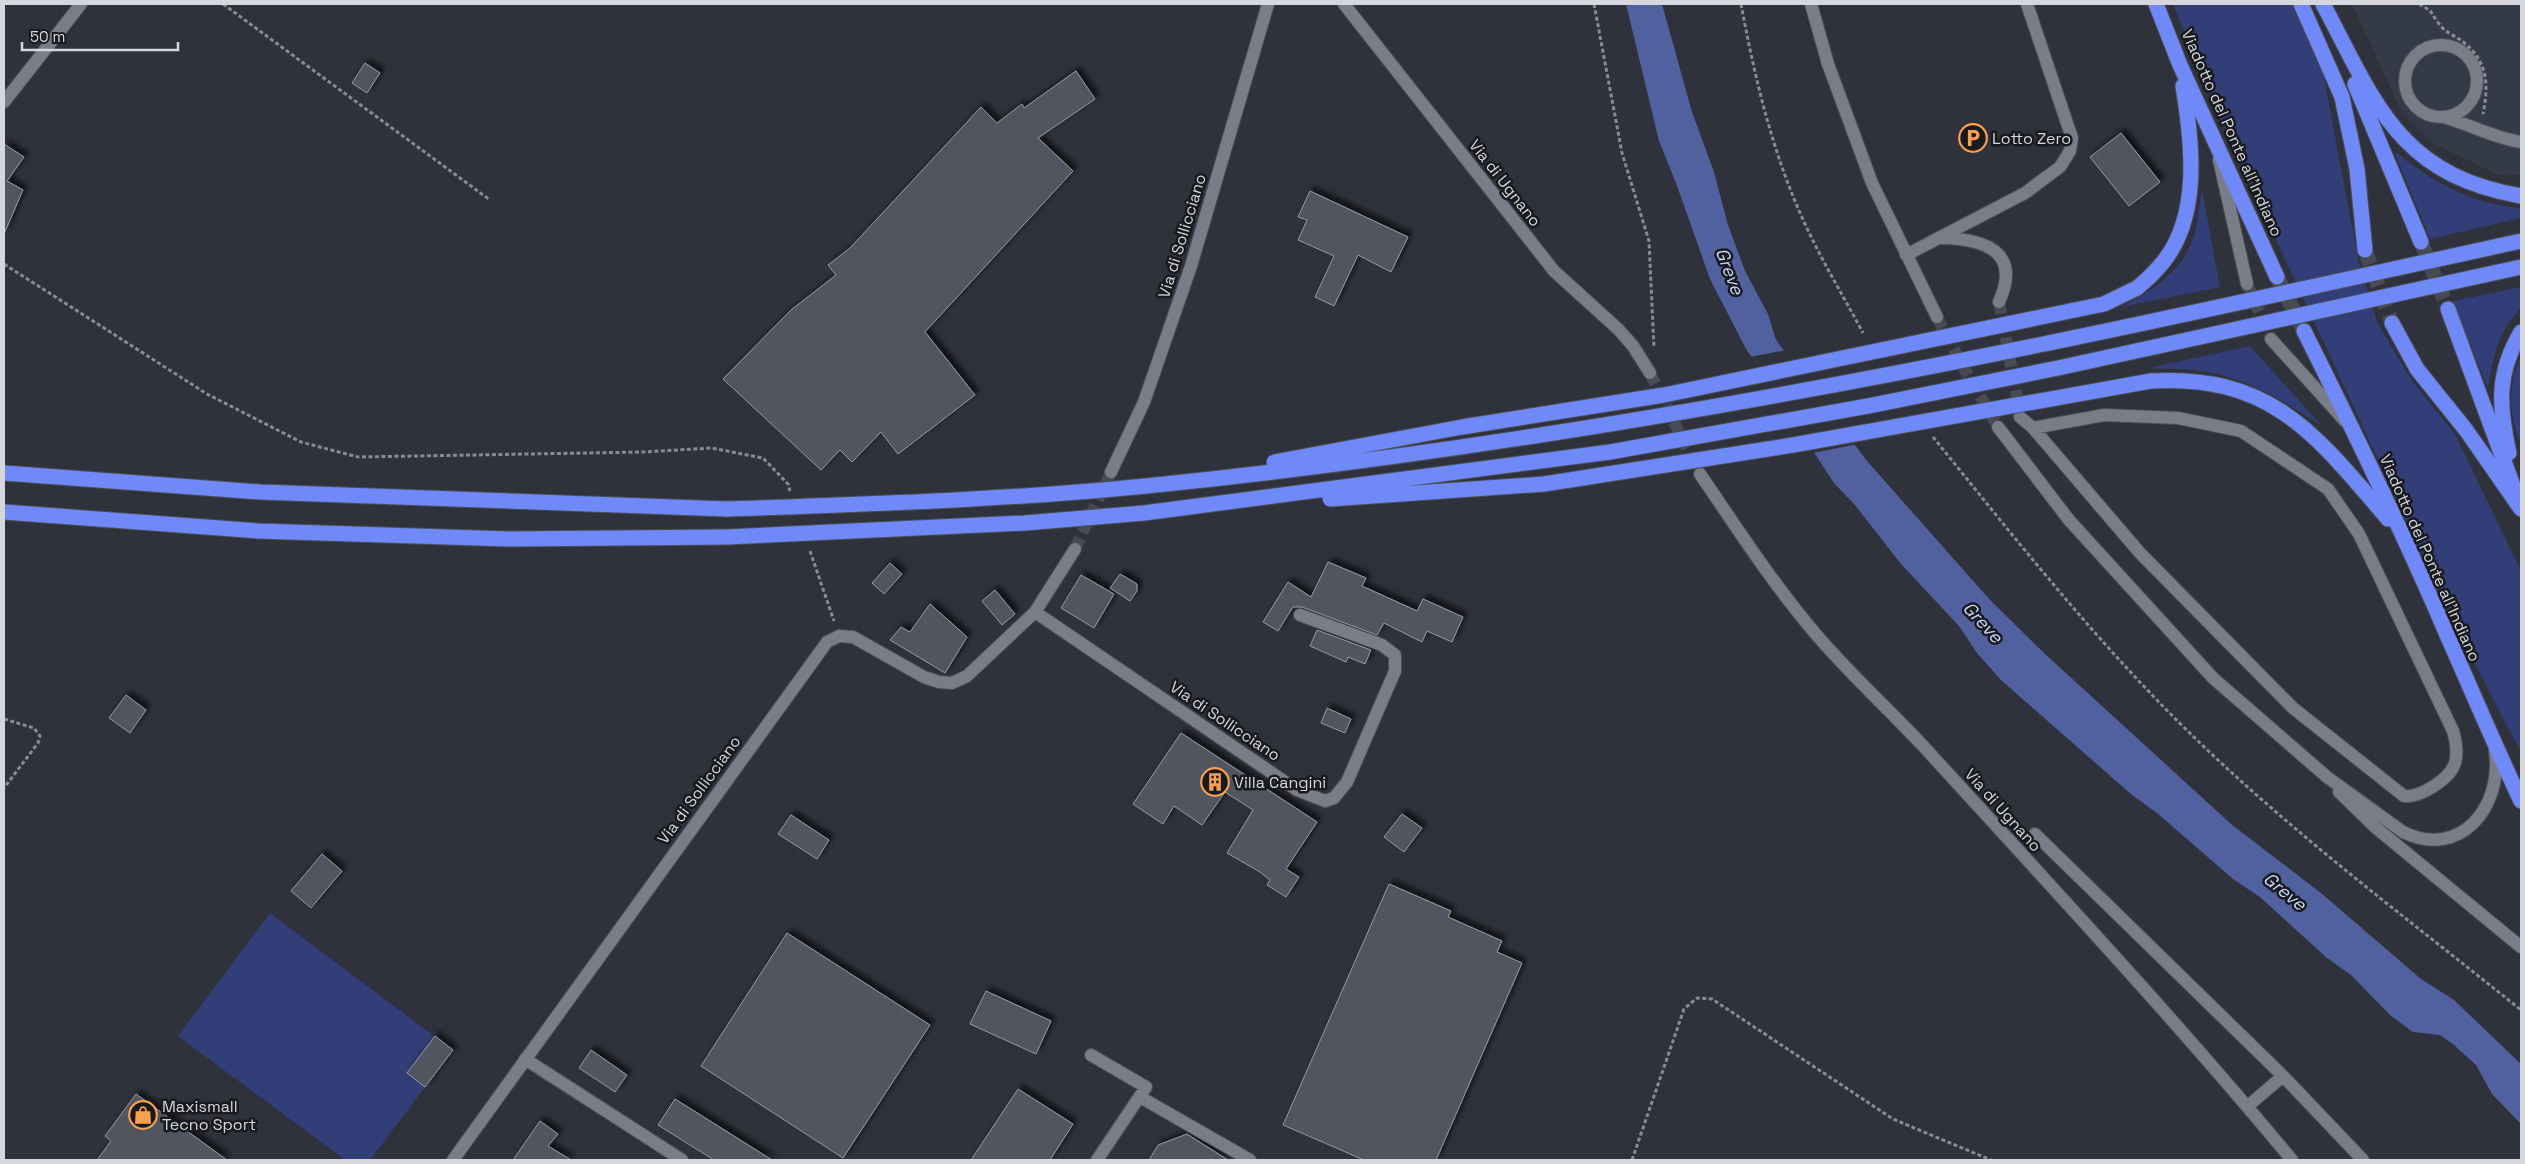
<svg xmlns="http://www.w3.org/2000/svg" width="2525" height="1164" viewBox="0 0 2525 1164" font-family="'Space Grotesk',sans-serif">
<defs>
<filter id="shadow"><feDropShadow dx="4.5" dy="-4.5" stdDeviation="2.5" flood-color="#0009"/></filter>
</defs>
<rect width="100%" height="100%" fill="#2f323b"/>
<path fill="#353a49" d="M2352 4H2521V175L2496 174 2432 143 2402 113Z"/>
<path fill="#313e77" d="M2173 4H2291L2323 72 2358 259 2377 322 2412 381 2455 434 2521 571V752C2454 628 2397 499 2337 371 2281 249 2222 129 2173 4Z
M2394 151C2435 183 2468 203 2521 208V218L2430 239Z
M2202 190 2220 287 2121 307C2151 291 2181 273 2193 239 2198 224 2199 205 2202 190Z
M2521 287V308C2498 330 2493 358 2488 388L2453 301Z
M2250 346 2322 426C2285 402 2251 380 2207 372 2188 368 2168 369 2149 368Z
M2521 357V444C2509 417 2507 384 2521 357Z
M270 913 453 1050 370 1160H345L178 1036Z"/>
<path fill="#5161a0" d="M1626 4H1662L1692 112 1714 172 1728 225 1745 271 1768 314 1776 340 1867 461 1990 600 2044 653 2231 824 2321 893 2421 979 2454 1000 2521 1064V1124L2492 1094 2476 1065 2454 1045 2440 1035 2413 1032 2391 1016 2351 975 2327 958 2260 897 2233 879 2157 813 2132 795 2001 680 1977 653 1959 626 1901 564 1855 505 1834 483 1745 347 1710 279 1676 183 1659 141Z"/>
<path fill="#2f323b" d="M1787 350 1858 444 1813 453 1749 357Z"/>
<path fill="#51545e" stroke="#9599a4" filter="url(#shadow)" d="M365 63 380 73 367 93 352 83Z
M1076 71 1095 99 1038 138 1073 171 925 332 975 395 898 454 881 432 852 462 840 450 821 470 723 379 791 310 836 275 828 265 850 248 981 107 997 123 1022 104 1024 108Z
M2121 133 2160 182 2129 206 2090 157Z
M4 144 24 157 7 181 23 190 4 234Z
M1310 191 1408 237 1391 272 1358 255 1334 306 1315 297 1334 256 1298 240 1307 220 1298 217Z
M1328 562 1366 578 1362 586 1417 611 1423 599 1463 617 1452 642 1427 631 1422 642 1384 623 1377 635 1302 607H1293L1278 631 1263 622 1288 582 1311 597Z
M890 563 902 574 884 594 872 583Z
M1120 574 1137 584V591L1130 601 1110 588Z
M1081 575 1114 594 1094 628 1061 608Z
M995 590 1015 614 1002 625 982 601Z
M930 604 967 637 945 673 890 640 901 627 910 632Z
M1317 630 1371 650 1365 664 1348 657 1346 662 1310 646Z
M126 695 146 710 130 733 109 718Z
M1327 708 1351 719 1345 733 1321 723Z
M1181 733 1317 822 1286 869 1299 877 1286 897 1267 885 1270 880 1260 872 1227 853 1253 810 1225 792 1202 825 1174 806 1163 824 1133 804Z
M1402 814 1422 828 1404 852 1384 837Z
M791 815 829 840 817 859 778 834Z
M322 854 342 871 311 908 291 891Z
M1389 884 1451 911 1448 917 1502 941 1497 952 1522 963 1436 1160H1364L1283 1125Z
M787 933 930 1025 843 1158 701 1066Z
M986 991 1051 1021 1036 1054 970 1024Z
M435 1036 453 1050 425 1087 407 1073Z
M591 1050 627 1075 615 1092 579 1068Z
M1018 1089 1073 1124 1050 1160H971Z
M136 1094 227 1160H97L111 1141 105 1136Z
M675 1099 772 1160H714L658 1125Z
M540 1121 558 1134 548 1146 571 1160H513Z
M1187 1134 1228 1160H1149L1158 1145Z"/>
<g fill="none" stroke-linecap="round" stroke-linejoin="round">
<path stroke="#484b53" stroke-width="12" stroke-dasharray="12 6" stroke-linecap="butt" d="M2247 284 2271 339
M1999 302 2020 413
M1937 317 1960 361 1998 427
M1650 373 1697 469
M1075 549 1111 472"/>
<path stroke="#484b53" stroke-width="15" stroke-dasharray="15 8" stroke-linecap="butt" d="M2421 242 2448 309
M2365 250 2392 323
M2277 277 2304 331"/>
<defs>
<path id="minor" d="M1344 4 1554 271 1618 329 1633 346 1650 373
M1811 4 1828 64 1872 183 1937 317
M2405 81a36 36 0 1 1 72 0a36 36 0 1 1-72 0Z
M4 102 81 4
M2443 117C2469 124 2494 138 2521 142
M2219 160 2247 284
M1942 238C1984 239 2022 251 1999 302
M1906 255 2025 193 2060 167 2070 151 2072 138 2027 4
M2271 339 2345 421
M2020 417 2033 428 2140 553 2293 708 2404 796C2420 798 2450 779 2455 763 2458 752 2456 741 2453 731L2359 534 2328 489 2241 431 2178 418 2104 415 2033 428
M1998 427 2069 520 2213 678 2327 777 2403 832C2460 860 2503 807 2495 751
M1111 472 1144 402 1191 266 1268 4
M1700 474C1735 525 1769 578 1809 626 1844 669 1887 707 1925 748 2049 884 2175 1019 2292 1160
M1035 612 1297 790 1325 801 1334 798 1347 782 1395 671V655L1382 645 1300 615
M2339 792 2375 827 2521 947
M2035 834 2283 1076 2363 1160
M1091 1055 1146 1087 1097 1160
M525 1059 682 1160
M1140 1097 1250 1160
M2248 1106 2283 1076
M453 1160 827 642 839 636 853 637 924 677 939 682 952 683 967 676 1035 612 1075 549"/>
<path id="highway" d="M2156 4 2180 65 2277 277
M2301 4 2342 97 2357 169 2365 250
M2323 4C2375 102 2398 175 2521 196
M2355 84 2421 242
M2137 288C2147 280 2156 271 2164 261 2201 214 2192 141 2183 86
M2448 309 2515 491
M2392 323 2417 369 2466 430 2521 509
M2304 331C2354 431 2403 532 2447 635 2472 691 2495 746 2521 801
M2151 381C2272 374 2316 435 2388 519
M2509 453C2499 407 2496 374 2521 332
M4 473 260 492 727 509
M4 512 258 531 511 539 727 537"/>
</defs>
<use href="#minor" stroke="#4c4f56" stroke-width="14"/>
<use href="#highway" stroke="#4c4f56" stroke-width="17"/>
<path stroke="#888b92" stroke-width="3" stroke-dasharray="4 2.5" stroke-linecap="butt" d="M223 4 490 200
M1594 4 1622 153 1649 241 1654 348
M1741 4C1755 79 1773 156 1806 226 1823 263 1844 297 1863 333
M2419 4C2436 13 2429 12 2440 25 2445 32 2455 36 2462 41 2488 61 2489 84 2483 114
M4 264 207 394 301 442 358 457 643 452 712 448 763 458 788 484 790 491
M1933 437C2018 542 2102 649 2200 743 2300 839 2413 923 2521 1010
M810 551 834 621
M4 719 34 728 40 736 38 743 4 788
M1632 1160 1684 1009 1697 998 1712 999 1893 1119 1991 1160"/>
<use href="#minor" stroke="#7a7d88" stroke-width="12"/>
<use href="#highway" stroke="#7089f9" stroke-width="15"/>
<defs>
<path id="highway-bridge" d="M1274 462 1462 427 1664 395 2104 304 2137 288
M1330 499 1544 484 1793 445 2151 381
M727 509C867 504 1007 500 1146 486 1446 456 1744 405 2039 345 2200 312 2361 276 2521 241
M727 537 1025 523 1144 513 1610 452 1868 406 2058 368 2521 267"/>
</defs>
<use href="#highway-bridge" stroke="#4c4f56" stroke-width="17" stroke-linecap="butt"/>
<use href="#highway-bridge" stroke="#7089f9" stroke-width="15"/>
</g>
<defs>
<symbol id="parking-ring" viewBox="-11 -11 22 22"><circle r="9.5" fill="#191a1e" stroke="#f8a04b" stroke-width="1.5"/><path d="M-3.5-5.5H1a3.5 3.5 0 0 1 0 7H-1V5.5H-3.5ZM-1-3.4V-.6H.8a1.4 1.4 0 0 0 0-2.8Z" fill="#f8a04b"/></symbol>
<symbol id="building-ring" viewBox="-11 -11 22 22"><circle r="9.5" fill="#191a1e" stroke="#f8a04b" stroke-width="1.5"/><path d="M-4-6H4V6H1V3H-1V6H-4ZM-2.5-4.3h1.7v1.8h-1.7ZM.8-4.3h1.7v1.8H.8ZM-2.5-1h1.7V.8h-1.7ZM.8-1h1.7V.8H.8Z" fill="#f8a04b"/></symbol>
<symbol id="shop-ring" viewBox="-11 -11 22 22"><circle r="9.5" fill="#191a1e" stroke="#f8a04b" stroke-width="1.5"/><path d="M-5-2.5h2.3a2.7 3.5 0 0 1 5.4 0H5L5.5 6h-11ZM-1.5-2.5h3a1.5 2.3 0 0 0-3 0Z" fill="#f8a04b"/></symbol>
</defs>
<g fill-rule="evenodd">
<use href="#parking-ring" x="1957" y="122" width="32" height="32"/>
<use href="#building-ring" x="1199" y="766" width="32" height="32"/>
<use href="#shop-ring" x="127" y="1099" width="32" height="32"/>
</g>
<g text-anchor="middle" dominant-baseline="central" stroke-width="5" stroke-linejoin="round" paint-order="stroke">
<g font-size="16" fill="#d5d7dd" stroke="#191a1e">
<text transform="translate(2232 133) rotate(66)">Viadotto del Ponte all'Indiano</text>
<text transform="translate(1505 183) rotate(52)">Via di Ugnano</text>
<text transform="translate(1182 236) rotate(-73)">Via di Sollicciano</text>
<text transform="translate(2430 558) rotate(66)">Viadotto del Ponte all'Indiano</text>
<text transform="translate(1225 721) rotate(34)">Via di Sollicciano</text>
<text transform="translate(699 790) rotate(-54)">Via di Sollicciano</text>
<text transform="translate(2003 810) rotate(48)">Via di Ugnano</text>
</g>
<g font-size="16" fill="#d5d7dd" stroke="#191a1e" text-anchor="start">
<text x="1992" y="138">Lotto Zero</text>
<text x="1234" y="782">Villa Cangini</text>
<text x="162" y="1106">Maxismall<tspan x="162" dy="18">Tecno Sport</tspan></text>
</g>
<g font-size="18" font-style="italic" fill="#cad5fa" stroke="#191a1e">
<text transform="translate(1730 271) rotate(69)">Greve</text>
<text transform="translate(1983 622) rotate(47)">Greve</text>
<text transform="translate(2285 891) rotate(39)">Greve</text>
</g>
</g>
<rect width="2525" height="1164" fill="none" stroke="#d5d7dd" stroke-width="10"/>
<path d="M22 42v8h156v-8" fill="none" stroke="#d5d7dd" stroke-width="2.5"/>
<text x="30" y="42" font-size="15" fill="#d5d7dd" stroke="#191a1e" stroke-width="4" paint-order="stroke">50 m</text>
</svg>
